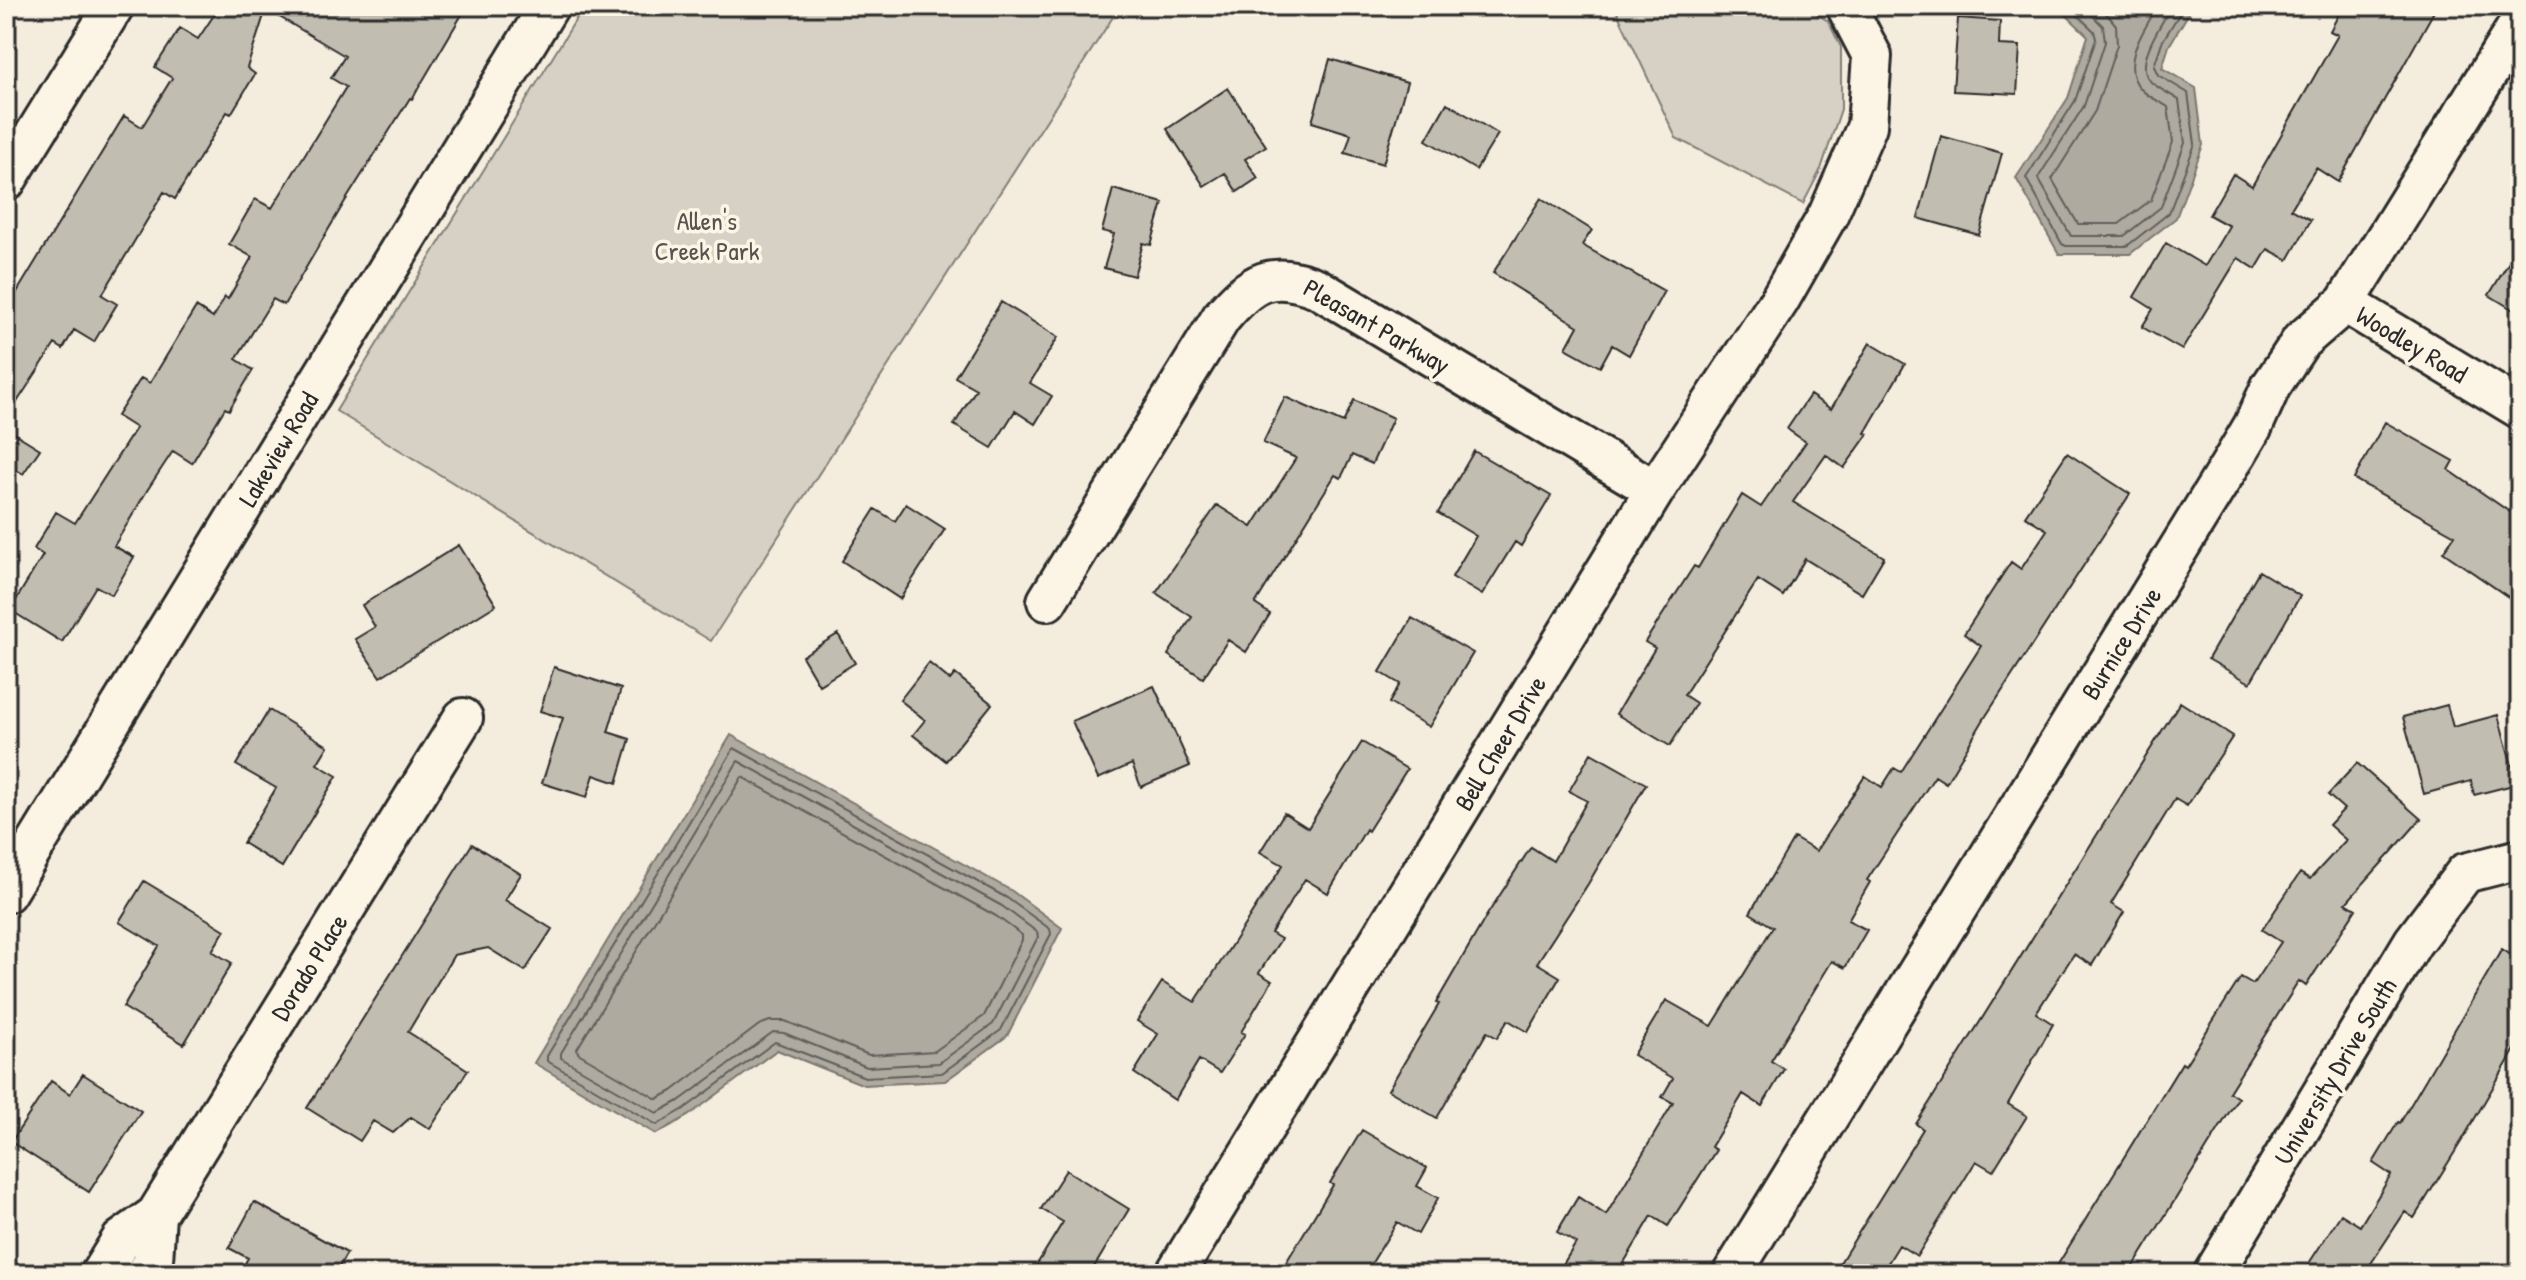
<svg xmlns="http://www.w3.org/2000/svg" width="2526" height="1280" viewBox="0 0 2526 1280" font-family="'Patrick Hand',sans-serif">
<rect width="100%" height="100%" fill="#f4edde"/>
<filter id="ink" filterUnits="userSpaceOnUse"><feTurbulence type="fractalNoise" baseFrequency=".0125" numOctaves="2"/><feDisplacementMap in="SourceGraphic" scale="16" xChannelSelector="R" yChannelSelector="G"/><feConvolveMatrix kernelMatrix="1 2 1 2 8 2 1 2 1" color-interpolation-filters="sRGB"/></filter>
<g filter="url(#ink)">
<path fill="#d6d1c4" stroke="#807e78" stroke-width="2" d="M584 6H1120L711 641 336 411Z
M1614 6H1804L1828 21 1841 47V109L1821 169 1803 204 1676 138Z"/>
<path fill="#afaaa0" stroke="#7a7771" stroke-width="2" d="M2057 6H2193L2169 46 2162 68 2196 88 2203 145 2176 218 2130 254H2059L2016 178 2068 98 2088 36Z
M731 735 1012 891 1062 928 1007 1036 945 1081 864 1085 777 1050 688 1116 656 1134 534 1063Z"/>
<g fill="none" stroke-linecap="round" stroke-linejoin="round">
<path stroke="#605e5a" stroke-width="2" d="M2068 6 2094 31 2096 39 2075 101 2026 178 2062 244 2066 246H2127L2169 213 2195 144 2188 93 2158 75 2154 66 2162 42 2184 6
M2083 6 2103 26 2105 42 2084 106 2038 178 2071 236H2124L2161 207 2185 143 2179 100C2170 94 2159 89 2151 82 2132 65 2162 23 2172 6
M2100 6 2116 25 2117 45 2095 111 2052 179 2078 224H2119L2151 200 2173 142 2168 107C2159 101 2148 97 2141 89 2118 65 2145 28 2158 6
M734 748 1007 898 1050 929 1051 934 1001 1030 942 1073 865 1077 775 1042 684 1109 657 1125 547 1061V1056Z
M738 761 1002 906 1037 932 1038 937 993 1024 939 1063 867 1067 784 1033 773 1032 679 1101 657 1113 561 1058V1053Z
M742 777 996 916 1022 935V940L984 1016 935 1051 869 1055 785 1021H770L759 1025 672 1091 657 1099 578 1053 577 1049Z"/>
</g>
<path fill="#c2bdb1" stroke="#2b2b2b" stroke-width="2" d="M220 6H467L412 99 410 98 344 203 284 305 273 299 236 359 253 370 229 410 225 408 192 463 173 451 148 489 114 546 134 557 112 595 96 586 62 642 10 610 43 555 34 549 56 512 75 523 136 428 117 416 141 378 150 383 196 307 213 318 225 297 228 299 252 257 229 244 255 199 272 208 346 87 331 78 345 56 266 9 247 68 255 74 231 114 227 112 175 199 164 192 102 295 117 304 94 342 74 330 63 349 55 344 6 419V310L124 116 142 127 172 78 155 67 180 28 198 39Z
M2343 6H2437L2338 182 2316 168 2291 209 2311 220 2288 260 2268 249 2256 269 2238 258 2182 350 2142 327 2153 309 2134 297 2166 243 2205 266 2229 226 2209 215 2233 174 2252 186 2338 35 2330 31Z
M1958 18 2000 21 1999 45 2020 46 2017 94 1953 91Z
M1330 59 1407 82 1383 164 1345 153 1351 134 1312 122Z
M1228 88 1266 146 1245 159 1258 178 1237 192 1225 173 1204 186 1167 129Z
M1447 103 1498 134 1476 170 1426 140Z
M1941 136 2002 153 1979 235 1918 218Z
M1113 189 1163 203 1151 245 1143 243 1134 276 1104 268 1114 234 1102 231Z
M1541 198 1592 230 1582 245 1664 291 1629 355 1612 345 1600 367 1566 348 1578 326 1493 273Z
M2520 244V314L2489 295Z
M1001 302 1058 337 1030 383 1052 396 1035 424 1015 411 992 448 954 425 976 389 955 377Z
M1870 343 1905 364 1865 433 1868 434 1844 468 1826 455 1793 502 1884 557 1862 594 1805 559 1783 596 1758 580 1684 695 1696 703 1670 746 1616 714 1655 648 1645 642 1694 566 1698 568 1742 495 1761 507 1806 442 1787 429 1810 395 1831 409Z
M1285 397 1343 423 1354 400 1393 418 1372 464 1352 455 1341 478 1335 475 1255 604 1270 614 1246 652 1228 640 1203 678 1168 655 1192 617 1156 593 1217 505 1252 527 1296 458 1263 443Z
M2385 422 2454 461 2449 470 2520 519V605L2443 552 2455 535 2354 479Z
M6 428 40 449 23 474 6 463Z
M1474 451 1551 496 1521 546 1515 542 1482 595 1452 577 1476 536 1438 513Z
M2067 453 2130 494 1984 719 1946 783 1935 776 1867 880 1870 882 1848 920 1867 930 1845 968 1832 961 1771 1061 1784 1069 1762 1106 1743 1094 1711 1147 1716 1150 1668 1226 1652 1216 1617 1274H1557L1576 1243 1557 1232 1578 1197 1606 1215 1673 1103 1662 1097 1673 1078 1633 1055 1666 1000 1712 1026 1773 927 1750 913 1794 838 1816 851 1865 776 1882 787 1894 768 1901 772 1981 646 1964 634 2011 562 2021 569 2047 530 2025 516Z
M906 504 945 529 900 599 842 561 875 509 895 521Z
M459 545 496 605 380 677 355 639 375 627 362 605Z
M2259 571 2300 596 2250 683 2208 659Z
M1412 618 1473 653 1429 727 1389 703 1400 684 1380 672Z
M838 634 855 663 819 685 802 656Z
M929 663 950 680 955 674 992 704 946 761 913 735 925 720 900 700Z
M554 667 621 689 608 732 630 739 617 783 594 775 587 797 542 783 563 718 540 711Z
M1154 686 1190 766 1141 787 1132 764 1098 779 1072 721Z
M2180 702 2233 736 2187 806 2175 799 2111 904 2124 912 2092 965 2074 954 2036 1013 2053 1024 2008 1104 2027 1116 1993 1171 1976 1161 1917 1256 1899 1245 1881 1274H1833L1923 1129 1916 1124Z
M2447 705 2453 727 2498 715 2517 784 2474 795 2471 781 2424 794 2403 717Z
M269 710 328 746 317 764 337 776 282 867 243 843 276 788 236 765Z
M1362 742 1407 769 1368 831 1366 829 1328 893 1305 879 1271 933 1281 939 1259 973 1272 981 1241 1032 1245 1034 1220 1073 1199 1060 1175 1100 1134 1073 1158 1034 1137 1021 1162 982 1195 1002 1283 865 1260 852 1284 813 1308 828Z
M1591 753 1646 784 1588 884 1537 963 1560 977 1528 1032 1508 1020 1497 1038 1487 1032 1437 1118 1388 1090 1439 1004 1436 1003 1487 915 1531 847 1553 861 1587 801 1569 791Z
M2357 763 2421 819 2346 903 2356 909 2306 986 2299 981 2229 1092 2238 1098 2129 1274H2052L2182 1063 2185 1065 2241 977 2253 984 2281 942 2262 930 2300 873 2310 879 2346 840 2329 825 2344 809 2328 795Z
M472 844 521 874 505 900 552 929 525 971 488 948 454 955 408 1032 468 1070 430 1129 411 1117 393 1133 373 1121 360 1141 307 1108Z
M144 881 225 930 212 951 232 963 184 1044 123 1007 159 946 119 922Z
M2502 949 2520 961V1041L2464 1137 2414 1218 2405 1212 2364 1274H2302L2341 1214 2360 1226 2391 1175 2373 1163 2398 1122 2400 1123Z
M83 1074 141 1111 89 1192 11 1142 51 1081 70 1094Z
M1362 1130 1427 1168 1417 1186 1438 1198 1418 1234 1397 1222 1365 1274H1279L1333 1185 1330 1183Z
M1066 1170 1129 1209 1090 1274H1031L1063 1222 1041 1209Z
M254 1202 347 1253 335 1274H239L248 1258 229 1248Z"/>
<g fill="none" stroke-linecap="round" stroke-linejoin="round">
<defs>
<path id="minor" d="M6 181 114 6
M2345 303 2520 409
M1047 601 1221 318C1252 281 1271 270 1317 288L1655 490
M6 893 549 6
M100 1274 121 1240 156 1215 463 718
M145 1274 153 1261 156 1215
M1175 1274 1655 490 1779 301 1828 215 1867 126 1872 56 1846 6
M1732 1274 2230 465 2253 426 2271 386 2301 341 2345 303 2520 22
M2213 1274 2413 942 2465 873 2520 859"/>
</defs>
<use href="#minor" stroke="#2b2b2b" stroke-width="44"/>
<use href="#minor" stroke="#fcf5e5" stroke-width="38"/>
</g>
</g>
<g text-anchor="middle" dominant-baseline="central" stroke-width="7" stroke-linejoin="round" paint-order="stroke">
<g font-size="26" fill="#565451" stroke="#fcf5e5">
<text x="707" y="220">Allen's<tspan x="707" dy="30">Creek Park</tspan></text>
</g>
<g font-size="26" fill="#2b2b2b" stroke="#fcf5e5">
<text transform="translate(1377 326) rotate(30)">Pleasant Parkway</text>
<text transform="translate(2412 344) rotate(31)">Woodley Road</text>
<text transform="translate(278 449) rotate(-59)">Lakeview Road</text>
<text transform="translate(2121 643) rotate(-58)">Burnice Drive</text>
<text transform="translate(1500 743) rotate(-59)">Bell Cheer Drive</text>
<text transform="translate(309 967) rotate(-58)">Dorado Place</text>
<text transform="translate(2335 1071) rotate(-59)">University Drive South</text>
</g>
</g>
<rect width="2526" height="1280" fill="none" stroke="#fcf5e5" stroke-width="32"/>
<rect x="16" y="16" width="2494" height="1248" fill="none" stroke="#2b2b2b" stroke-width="3" filter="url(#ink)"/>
</svg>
